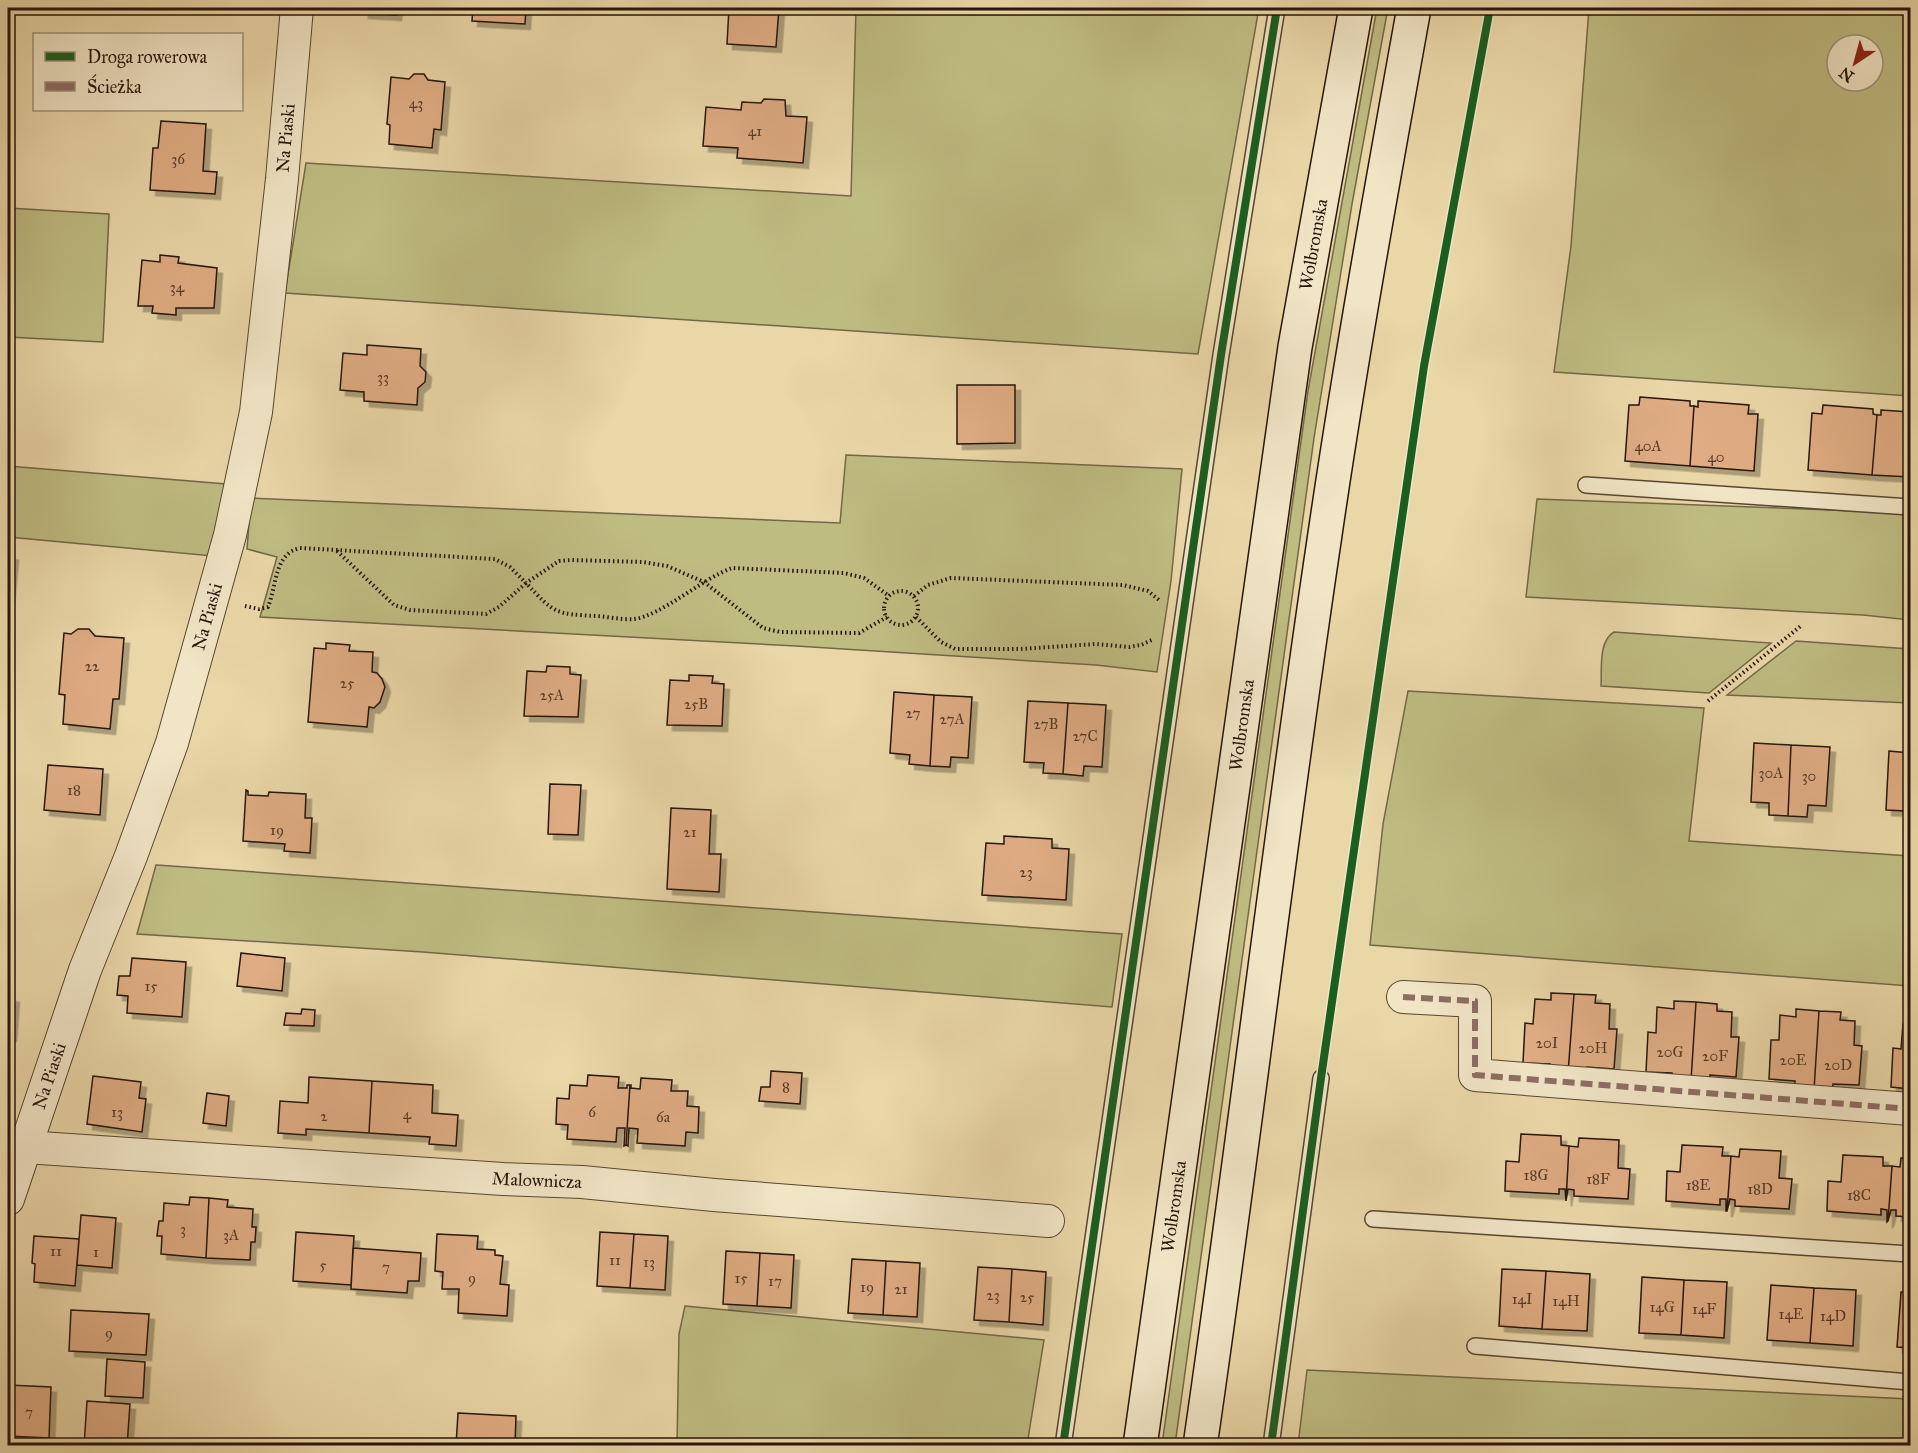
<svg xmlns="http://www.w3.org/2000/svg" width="1918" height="1453" viewBox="0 0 1918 1453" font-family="'IM FELL Great Primer',serif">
<defs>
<filter id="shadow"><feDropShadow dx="5.5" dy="5.5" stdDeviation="0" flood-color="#0004"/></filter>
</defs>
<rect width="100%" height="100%" fill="#ead7a8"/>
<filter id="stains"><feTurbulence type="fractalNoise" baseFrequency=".00333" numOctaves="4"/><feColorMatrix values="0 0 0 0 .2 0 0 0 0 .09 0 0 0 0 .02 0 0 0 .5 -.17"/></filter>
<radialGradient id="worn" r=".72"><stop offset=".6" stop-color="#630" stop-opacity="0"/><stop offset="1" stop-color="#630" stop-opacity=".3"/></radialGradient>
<path fill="#bfbc82" stroke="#736846" stroke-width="1.5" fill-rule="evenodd" d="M856 8H1259L1198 354 285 293 306 163 851 196Z
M1377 8H1388L1352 204 1314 438 1175 1445H1162L1308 391Z
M1589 8H1910V396L1554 372 1571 246ZM1837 45H1873V81H1837Z
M8 208 109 214 103 342 8 337Z
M846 455 1182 469 1171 581 1157 672 1096 665 796 646 260 617 277 557 247 549 251 498 840 523Z
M8 466 226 484 213 556 8 537Z
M1537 499 1910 513V620L1863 615 1526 597Z
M1614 632 1771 643 1709 693 1601 686C1602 670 1598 641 1614 632Z
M1796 641 1910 649V703L1727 695Z
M1408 691 1704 708 1689 841 1910 856V986L1370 945 1383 824Z
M156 865H157L1122 934 1112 1007 423 952 137 934Z
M685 1306 1044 1340 1027 1445H677L679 1334Z
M1307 1370 1910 1399V1445H1298Z"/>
<path fill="#dfac83" stroke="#27150a" stroke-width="1.5" filter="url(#shadow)" d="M363 8H397L396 15 363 13Z
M473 8H526L525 24 472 21Z
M729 8H779L776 47 727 44Z
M414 74H424L428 80 445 82 441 130 434 129 432 148 389 144 390 125 387 124 391 77 409 79Z
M764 99 785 100 786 116 807 117 803 163 737 158 738 148 703 146 706 107 741 110 742 102 761 103Z
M161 121 206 124 203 171 217 172 215 194 150 190 153 148H158Z
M160 255 179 257 178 263 217 268 214 308H176V315L152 313 153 306H138L142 260 160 262Z
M367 345 421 349 420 366 426 372 425 382 418 388 417 405 364 401V392L340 390 343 353 367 355Z
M957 385H1015V443L957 444Z
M1640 397 1690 401V406H1694L1690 466 1625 461 1629 405H1639Z
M1698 401 1749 405 1748 414H1758L1754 471 1690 466 1694 406 1698 407Z
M1823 405 1873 409V414L1877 415 1872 475 1808 470 1812 413 1822 414Z
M1881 410 1910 412V477L1872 475 1877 415H1881Z
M8 554 13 555 9 598 8 597Z
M78 629H89L95 636 124 638 119 699H113L110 729 63 724 65 695 59 694 64 633 71 634Z
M326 643 350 645 349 651 373 652 372 672 377 673 382 679 385 687 380 702 374 708 369 707 367 727 308 722 314 648 326 649Z
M547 666 570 667V674L581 675 578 717 524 716 527 671 546 672Z
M689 675 713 676 712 683 724 684 722 726 667 725 670 680 689 681Z
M894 692 934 695 930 766 909 764 910 755 890 753Z
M934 695 972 697 968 758 951 757 950 767 930 766Z
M1028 701 1068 703 1063 774 1043 773 1044 763 1024 762Z
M1068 703 1106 705 1102 767 1084 766 1083 776 1063 774Z
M1754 743 1791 745 1788 816 1769 815V803L1751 802Z
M1791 745 1830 747 1826 806 1808 805 1807 817 1788 816Z
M1889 751 1910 753V824L1904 823 1905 811 1886 810Z
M48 765 103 769 100 815 44 810Z
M550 784 581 785 578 835 548 834Z
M246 790 248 791V795L268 796 269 792 306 794 305 818H312L310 853 284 851 285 844 243 841Z
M671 808 711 810 709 854H721L719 892 667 889Z
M1004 836 1052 839V848L1069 849 1066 900 982 895 986 843 1004 844Z
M241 953 285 958 282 991 237 986Z
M132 958 186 962 182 1017 127 1013 128 996 117 995 119 976H130Z
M1551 993 1574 994 1568 1073 1549 1072 1550 1064 1523 1063 1525 1023 1533 1024 1535 999 1551 1000Z
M1574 994 1596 995 1595 1003 1610 1004 1609 1029H1617L1614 1069 1587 1067V1074L1568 1073Z
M8 996 14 997 11 1036H8Z
M1674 1001 1696 1002 1691 1081 1672 1080V1073L1646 1072 1648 1032 1656 1033 1657 1007 1674 1009Z
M1696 1002 1717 1004V1011L1732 1012 1731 1037H1739L1736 1077 1710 1075 1709 1082 1691 1081Z
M302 1009 315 1010 314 1026 284 1025 286 1013 301 1014Z
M1796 1009 1819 1011 1814 1090 1795 1088V1081L1769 1079 1771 1040H1779L1780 1015 1796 1017Z
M1819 1011 1841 1012 1840 1020 1855 1021 1854 1045 1862 1046 1859 1085 1833 1084 1832 1091 1814 1090Z
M1903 1024 1910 1025V1089L1891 1087 1893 1048 1901 1049Z
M771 1071 802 1073 800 1104 759 1101 761 1087H770Z
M588 1075 619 1077 618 1088H627V1085H630L626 1145 624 1146 625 1128H617L616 1142 567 1139 568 1125 556 1124 557 1098 569 1099 570 1085 587 1086Z
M93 1076 141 1082 139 1098 146 1099 142 1132 87 1124Z
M309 1077 372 1081 369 1133 306 1129V1135L278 1133 280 1101 308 1103Z
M641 1078 672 1080 671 1091H688L687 1106 699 1107 698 1133 686 1132 685 1146 637 1143 638 1129 629 1128 628 1146 626 1145 630 1085H631V1088L640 1089Z
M372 1081 433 1085 432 1113 458 1115 456 1146 429 1144 430 1137 369 1133Z
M207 1093 229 1096 226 1126 203 1123Z
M1521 1134 1561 1136V1145L1569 1146 1566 1201 1565 1189H1559V1194L1505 1191 1506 1161 1519 1162Z
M1579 1138 1619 1140 1618 1168 1630 1169 1628 1199 1574 1196V1190L1568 1189 1566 1201 1569 1146 1578 1147Z
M1682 1145 1723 1147 1722 1156H1731L1727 1211H1726V1199H1720V1205L1666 1201 1667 1171 1680 1172Z
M1740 1149 1781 1151 1779 1178 1792 1179 1789 1209 1735 1206V1200L1730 1199 1727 1211 1731 1156 1739 1157Z
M1843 1155 1883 1157V1166H1892L1888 1221 1887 1222V1210L1881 1209V1215L1827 1211 1828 1181 1841 1182Z
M1901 1158 1910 1159V1217L1896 1216V1210H1891L1888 1221 1892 1166 1900 1167Z
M190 1197 209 1198 206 1258 161 1254 162 1236H157L159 1221H163L164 1203 189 1205Z
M209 1198 228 1200 227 1207 253 1209 252 1227H256L255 1242H251L250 1260 206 1258Z
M81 1215 116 1218 112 1268 77 1265Z
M296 1232 354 1236 351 1285 293 1281Z
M600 1232 634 1234 630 1288 597 1286Z
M437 1234 478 1236 477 1249 495 1250V1255L503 1256 500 1284 509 1285 507 1316 458 1313 459 1289H442L443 1272 435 1271Z
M634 1234 668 1236 665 1290 630 1288Z
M34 1236 79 1239 75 1286 34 1282 35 1264 32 1263Z
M353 1248 421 1253 419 1281H408L407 1293 351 1289Z
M726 1251 760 1253 757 1306 723 1304Z
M760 1253 794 1255 791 1308 757 1306Z
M852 1259 886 1261 883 1315 848 1313Z
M886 1261 920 1263 917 1317 883 1315Z
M978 1267 1012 1269 1009 1322 974 1320Z
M1012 1269 1046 1272 1043 1325 1009 1322Z
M1502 1269 1546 1271 1542 1329 1499 1326Z
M1546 1271 1590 1274 1587 1331 1542 1329Z
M1642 1277 1684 1280 1681 1335 1639 1333Z
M1684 1280 1727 1282 1724 1338 1681 1335Z
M1771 1285 1814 1288 1810 1343 1767 1340Z
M1814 1288 1856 1290 1853 1346 1810 1343Z
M1901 1292 1910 1293V1348L1897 1347Z
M71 1310 149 1314 146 1355 69 1351Z
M107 1359 145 1362 143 1398 105 1396Z
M8 1385 51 1387 49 1438 8 1436Z
M87 1401 130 1404 127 1446H84Z
M458 1413 516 1416 515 1446H456Z"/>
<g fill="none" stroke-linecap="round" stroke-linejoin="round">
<defs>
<path id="service" d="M1586 485 1910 507
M1373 1219 1910 1254
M1475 1346 1910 1382
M1063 1446 1221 355 1277 8
M1271 1446 1321 1078"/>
<g id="minor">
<path d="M1403 997 1475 1001V1075L1910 1109"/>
<path id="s1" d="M25 1147 503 1179 582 1182 714 1195 1048 1221"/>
<path id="s2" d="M8 1199 85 970 131 856 172 743 230 535 256 412 282 179 297 8"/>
</g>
<g id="secondary">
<path id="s3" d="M1140 1446 1295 347 1356 8"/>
<path d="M1200 1446C1244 1144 1279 842 1324 541 1350 362 1382 185 1414 8"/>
</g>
</defs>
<use href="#service" stroke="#584632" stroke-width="18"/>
<use href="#minor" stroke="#584632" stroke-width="34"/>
<use href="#secondary" stroke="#27150a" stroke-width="36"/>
<path stroke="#27150a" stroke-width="4" stroke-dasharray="1.5 3" stroke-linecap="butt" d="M337 551 394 605 410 610 486 614 499 607 526 583C555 614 555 614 597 616 609 617 622 620 634 619 661 616 703 578 732 568L844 573 864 578 889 596
M884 608a17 17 0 1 1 34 0a17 17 0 1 1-34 0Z
M914 596 928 585 951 578 1123 585 1148 591 1159 600
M245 606 259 609 268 607C277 585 274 554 300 548L495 559 510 567 526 583 559 561 571 560 643 562 667 566 704 582 763 628 780 632 859 633 887 617
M916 617 941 642 955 649H1020L1096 644 1129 647 1141 645 1154 639
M1708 701 1802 625"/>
<use href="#service" stroke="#f1e5c6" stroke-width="15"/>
<use href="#minor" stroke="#f1e5c6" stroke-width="32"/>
<use href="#secondary" stroke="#f1e5c6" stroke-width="33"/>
<path stroke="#8d6e63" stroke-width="6" stroke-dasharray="12 6" stroke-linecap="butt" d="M1403 997 1475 1001V1075L1910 1109"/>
<defs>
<path id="cycleway" d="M1063 1446 1221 355 1277 8
M1271 1446 1321 1078 1424 366 1490 8"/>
</defs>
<use href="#cycleway" stroke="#f1e5c6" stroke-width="11"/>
<use href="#cycleway" stroke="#1b5e20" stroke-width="8"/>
</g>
<g text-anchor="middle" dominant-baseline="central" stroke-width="5" stroke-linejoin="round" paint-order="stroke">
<g font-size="15" fill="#553b28">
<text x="416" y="103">43</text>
<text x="755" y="131">41</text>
<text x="178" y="159">36</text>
<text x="177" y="287">34</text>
<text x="383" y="377">33</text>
<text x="1648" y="446">40A</text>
<text x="1716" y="457">40</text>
<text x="92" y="666">22</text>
<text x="347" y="683">25</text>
<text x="552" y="695">25A</text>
<text x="696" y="704">25B</text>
<text x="913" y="713">27</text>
<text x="952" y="719">27A</text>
<text x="1046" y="724">27B</text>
<text x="1085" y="736">27C</text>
<text x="1771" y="773">30A</text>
<text x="1809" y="776">30</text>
<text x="74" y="790">18</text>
<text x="277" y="830">19</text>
<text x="690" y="832">21</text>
<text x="1026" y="872">23</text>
<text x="151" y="986">15</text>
<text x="1547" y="1043">20I</text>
<text x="1593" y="1048">20H</text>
<text x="1670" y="1052">20G</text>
<text x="1715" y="1056">20F</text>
<text x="1793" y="1060">20E</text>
<text x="1838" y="1065">20D</text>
<text x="786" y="1087">8</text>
<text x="117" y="1112">13</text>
<text x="592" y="1112">6</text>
<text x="407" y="1114">4</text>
<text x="324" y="1116">2</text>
<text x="663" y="1117">6a</text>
<text x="1536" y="1175">18G</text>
<text x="1598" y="1179">18F</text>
<text x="1698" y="1185">18E</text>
<text x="1760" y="1189">18D</text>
<text x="1859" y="1195">18C</text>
<text x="183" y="1229">3</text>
<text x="231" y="1235">3A</text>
<text x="56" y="1251">11</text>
<text x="96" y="1252">1</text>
<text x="615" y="1260">11</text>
<text x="649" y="1262">13</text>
<text x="323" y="1265">5</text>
<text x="386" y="1267">7</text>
<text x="472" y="1278">9</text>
<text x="741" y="1278">15</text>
<text x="775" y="1281">17</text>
<text x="867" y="1287">19</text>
<text x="901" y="1289">21</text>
<text x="993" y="1295">23</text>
<text x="1027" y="1297">25</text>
<text x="1522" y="1299">14I</text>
<text x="1566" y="1301">14H</text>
<text x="1662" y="1307">14G</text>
<text x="1704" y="1309">14F</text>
<text x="1791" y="1314">14E</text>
<text x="1833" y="1316">14D</text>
<text x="109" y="1333">9</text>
<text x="29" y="1412">7</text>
</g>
<g font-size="18" fill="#27150a" stroke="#f1e5c6">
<text stroke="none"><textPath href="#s2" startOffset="1102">Na Piaski</textPath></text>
<text stroke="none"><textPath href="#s3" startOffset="1214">Wolbromska</textPath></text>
<text stroke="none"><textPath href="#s2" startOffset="616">Na Piaski</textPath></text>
<text stroke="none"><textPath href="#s3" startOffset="728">Wolbromska</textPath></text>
<text stroke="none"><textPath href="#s2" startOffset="130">Na Piaski</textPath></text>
<text stroke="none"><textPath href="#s1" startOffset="513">Malownicza</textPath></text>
<text stroke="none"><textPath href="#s3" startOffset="242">Wolbromska</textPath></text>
</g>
</g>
<rect width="1918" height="1453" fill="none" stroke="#ead7a8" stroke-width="30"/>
<rect x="9" y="9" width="1900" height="1435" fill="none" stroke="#27150a" stroke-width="3"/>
<rect x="15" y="15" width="1888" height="1423" fill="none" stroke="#27150a" stroke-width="1.5"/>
<rect x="33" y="33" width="210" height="78" fill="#f1e5c6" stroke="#a0927b" stroke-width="1.5"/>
<rect x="45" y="52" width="30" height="9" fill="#1b5e20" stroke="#a0927b" stroke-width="1.5"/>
<text x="87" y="63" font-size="18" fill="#27150a">Droga rowerowa</text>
<rect x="45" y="82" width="30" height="9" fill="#8d6e63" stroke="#a0927b" stroke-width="1.5"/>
<text x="87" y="93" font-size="18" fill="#27150a">Ścieżka</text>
<g transform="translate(1855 63) rotate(216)"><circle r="28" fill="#f1e5c6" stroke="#a0927b" stroke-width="1.5"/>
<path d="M0-4.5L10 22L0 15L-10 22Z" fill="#8f2418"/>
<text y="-9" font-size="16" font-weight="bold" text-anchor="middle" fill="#27150a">N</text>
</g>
<rect width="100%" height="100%" filter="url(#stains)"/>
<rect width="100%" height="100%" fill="url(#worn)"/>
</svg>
